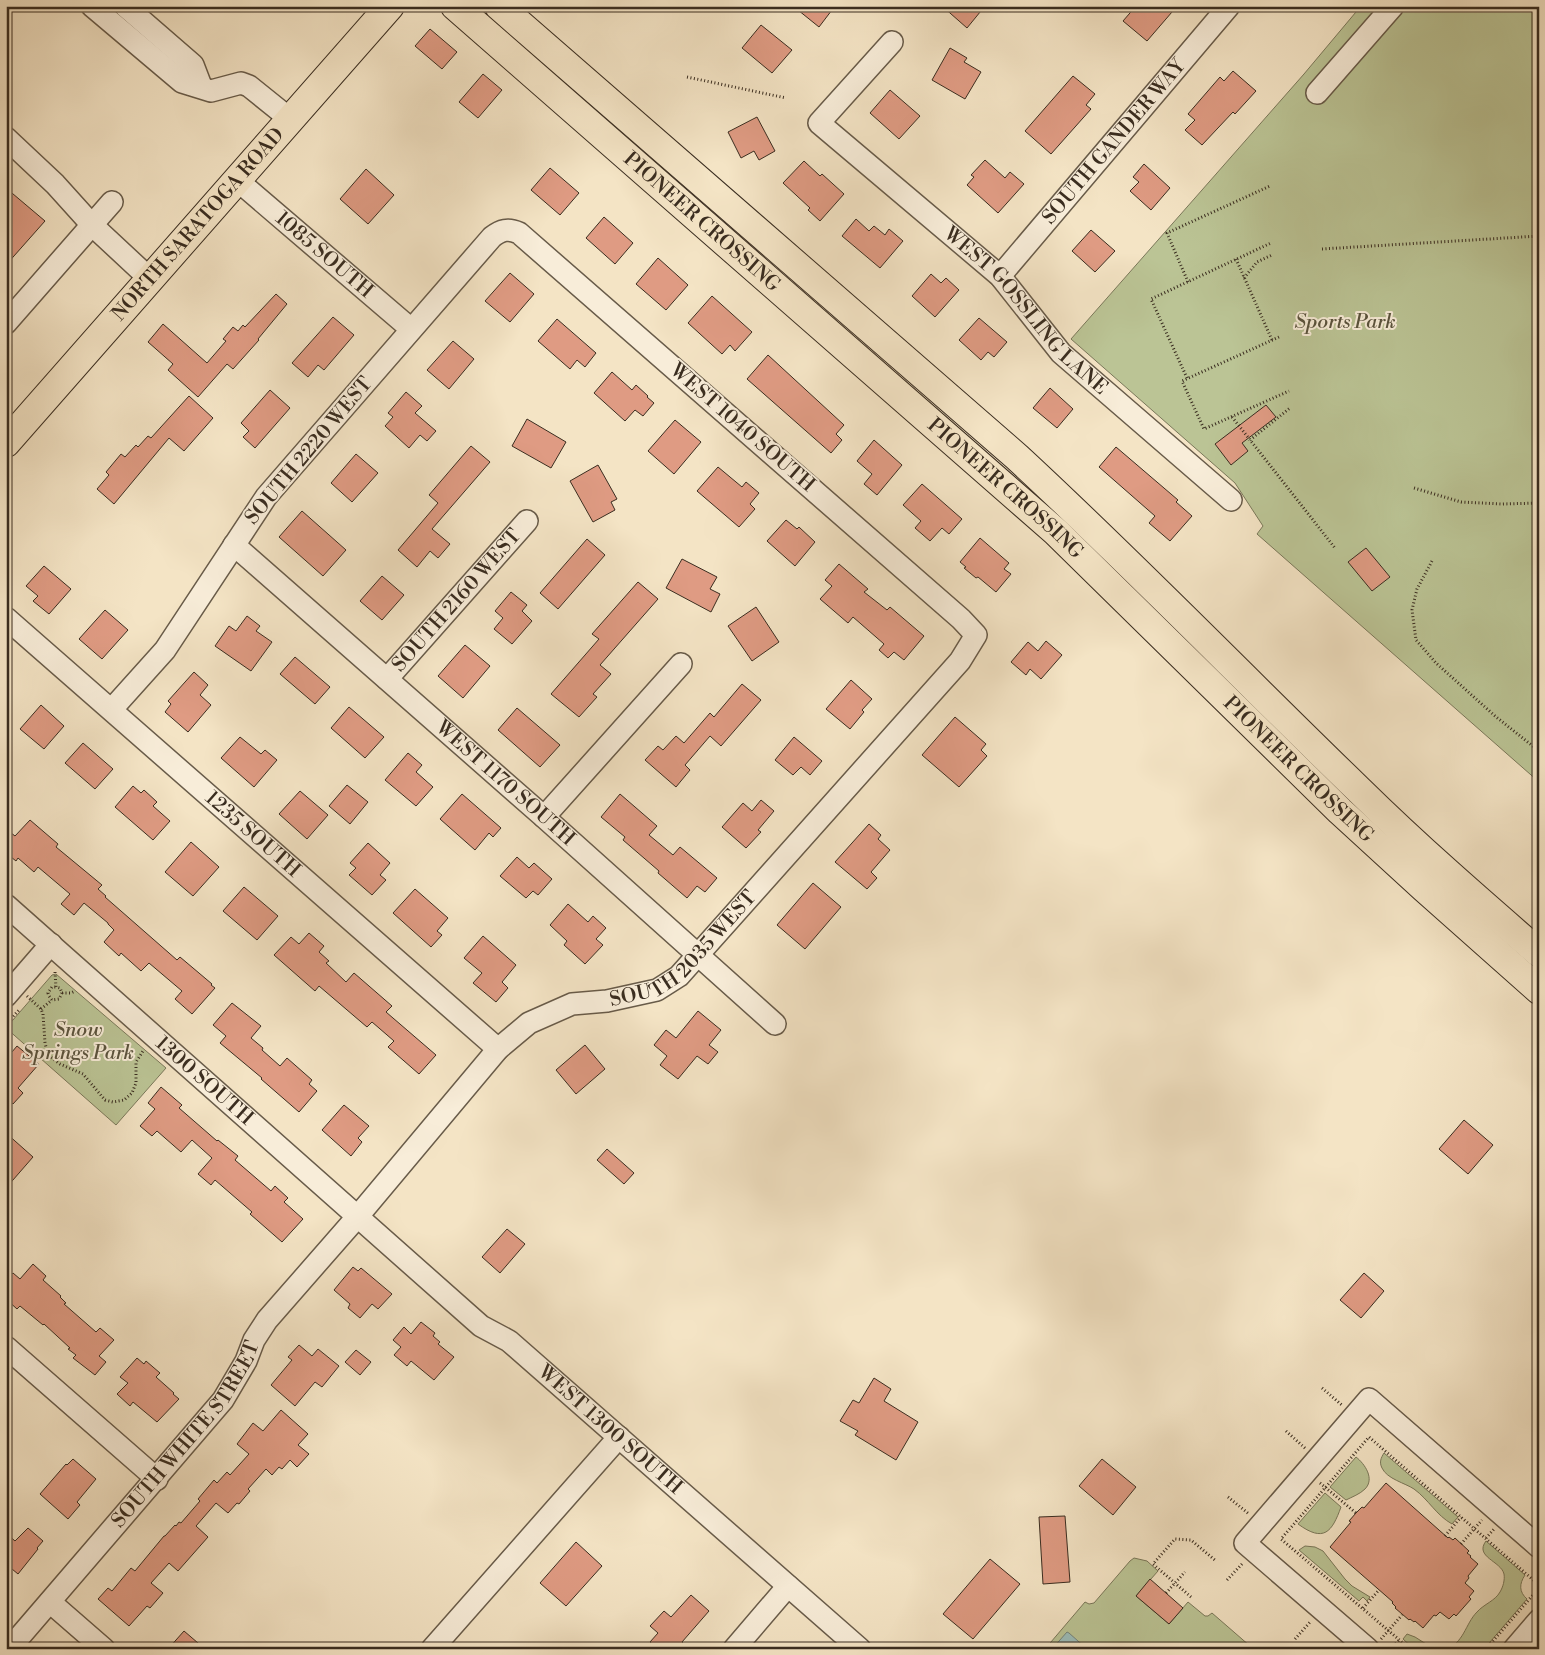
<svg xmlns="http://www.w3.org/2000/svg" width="1545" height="1655" viewBox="0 0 1545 1655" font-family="'Libre Bodoni',serif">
<rect width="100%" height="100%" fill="#f4e4c5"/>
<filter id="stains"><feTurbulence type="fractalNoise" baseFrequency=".004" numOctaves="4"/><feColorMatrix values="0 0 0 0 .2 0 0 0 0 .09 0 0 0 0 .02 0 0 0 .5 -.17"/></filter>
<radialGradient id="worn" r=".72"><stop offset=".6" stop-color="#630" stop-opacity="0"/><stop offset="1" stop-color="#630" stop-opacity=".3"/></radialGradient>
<path fill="#bbc495" stroke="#7a785a" d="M1361 6H1539V782L1257 534 1263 526 1235 483 1071 339 1304 74Z
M56 974 166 1068 116 1125 6 1028 52 975Z
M1384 1453 1458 1517 1452 1524C1436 1515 1429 1500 1414 1489 1405 1483 1387 1479 1382 1468 1379 1462 1381 1458 1384 1453Z
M1356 1457C1365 1464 1375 1479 1365 1489 1360 1494 1352 1497 1346 1500L1330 1487Z
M1325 1493 1341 1507C1332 1532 1324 1543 1298 1524Z
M1486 1541 1525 1575C1519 1584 1519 1592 1527 1599L1484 1649H1445C1464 1644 1465 1624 1477 1612 1484 1604 1495 1601 1500 1592 1503 1587 1505 1580 1504 1574 1501 1561 1474 1557 1486 1541Z
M1305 1546 1315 1547 1323 1551 1345 1579 1352 1586 1370 1597 1367 1601 1363 1597 1359 1601 1299 1550Z
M1134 1558 1147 1561 1158 1571 1136 1596 1169 1624 1188 1602 1205 1616H1208L1212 1613 1250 1646 1248 1649H1045L1085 1602 1089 1604 1094 1603 1130 1561Z
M1407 1634 1415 1637 1434 1649H1414L1403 1639Z"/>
<path fill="#9cbeba" stroke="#75847c" d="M1067 1632 1069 1633 1087 1649H1052Z"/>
<path fill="#df9b83" stroke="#3a2d20" d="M793 6H835L819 27Z
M942 6H985L967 28Z
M1136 6H1165L1172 12 1147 41 1123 21Z
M761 25 792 50 772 73 742 48Z
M430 29 457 52 442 69 415 46Z
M950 48 967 58 964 62 981 72 965 99 932 80Z
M1233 71 1256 91 1235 114 1233 112 1202 145 1185 130 1195 120 1188 114 1220 77 1224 81Z
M483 74 502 90 478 118 459 102Z
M1073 76 1095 94 1086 105 1091 109 1051 154 1025 131Z
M890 90 920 116 899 139 870 113Z
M757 117 775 151 759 160 754 151 741 158 728 132Z
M985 160 1005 178 1010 172 1024 184 998 213 967 185 974 177 971 175Z
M804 161 820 176 822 174 844 194 820 221 808 210 810 208 783 183Z
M1144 164 1170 188 1151 210 1130 191 1139 182 1133 177Z
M550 168 579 193 560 215 531 190Z
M366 169 394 195 368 224 340 199Z
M6 188 45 221 6 265Z
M604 217 633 243 615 264 586 238Z
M856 219 869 231 874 226 885 235 889 229 903 241 880 268 842 236Z
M1091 230 1115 251 1095 272 1072 251Z
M658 258 688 285 666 310 636 284Z
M510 273 534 294 510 322 485 301Z
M931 274 941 283 946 278 959 290 935 317 912 296Z
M276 294 287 304 258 339 259 340 233 369 227 364 198 397 168 370 173 364 148 342 163 324 207 363 226 341 223 339 233 327 238 331 243 325 245 327Z
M712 296 752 332 735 351 730 345 722 354 688 323Z
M333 317 354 335 324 370 318 365 308 377 292 363Z
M979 318 1007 342 994 357 988 352 981 360 959 340Z
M557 319 596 353 585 367 577 360 570 369 538 341Z
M453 341 474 359 449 389 427 370Z
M768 355 844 425 836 434 842 440 831 453 747 379Z
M612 372 632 390 636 385 648 396 647 397 654 403 643 416 635 410 625 421 594 393Z
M1050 388 1073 409 1057 428 1033 408Z
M270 390 290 408 255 448 243 437 249 431 241 423Z
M406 392 422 406 415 413 436 431 427 441 420 435 409 448 385 426 393 417 388 413Z
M189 396 213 418 184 451 169 438 114 504 97 489 109 475 106 472 121 454 125 457 136 445 138 447 148 436 151 438Z
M1266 405 1276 417 1242 443 1248 451 1231 465 1215 444Z
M527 419 566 442 551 468 512 446Z
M675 420 701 442 674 474 648 451Z
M874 440 902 465 877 495 864 484 872 474 857 461Z
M471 446 490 462 432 529 450 544 438 558 430 551 417 567 398 550 438 503 429 495Z
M1116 447 1178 500 1176 502 1192 516 1170 541 1149 523 1155 516 1099 467Z
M356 454 378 473 352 502 331 483Z
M598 465 617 499 611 502 615 510 593 522 570 481Z
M718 467 742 487 746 482 759 493 750 504 755 509 739 527 697 491Z
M922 484 962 519 949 534 942 528 930 541 915 528 921 521 903 505Z
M302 511 346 550 323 576 279 537Z
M786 520 797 529 799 527 815 542 795 566 767 541Z
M980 538 1009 563 1004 569 1011 574 996 592 978 577 976 578 964 568 966 567 960 562Z
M587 539 605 555 558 609 540 593Z
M1366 548 1390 577 1372 591 1348 562Z
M682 559 717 577 710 589 720 594 711 612 666 588Z
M839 564 868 589 864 592 887 610 890 607 924 636 904 660 894 652 888 658 879 650 884 644 853 617 848 623 820 599 832 586 825 580Z
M44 566 71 589 49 614 33 601 38 596 26 586Z
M382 576 404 595 382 620 360 601Z
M638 582 658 599 600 665 611 674 593 694 597 697 579 717 551 694 599 639 592 634Z
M511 592 527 605 522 611 532 621 512 644 494 629 503 618 495 611Z
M756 607 779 642 752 661 728 626Z
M105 610 128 630 102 659 79 639Z
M247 616 260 626 256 631 272 642 251 671 215 646 229 626 236 631Z
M1046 641 1062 655 1041 679 1030 669 1026 675 1011 662 1028 642 1038 651Z
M465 645 490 666 463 698 438 676Z
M295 657 330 687 315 704 280 674Z
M194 672 208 685 200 695 211 705 188 732 165 712 171 704 168 701Z
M851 680 872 699 862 710 864 712 850 729 826 709Z
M742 684 761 700 721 746 710 736 685 765 690 770 676 787 645 760 658 746 663 750 676 736 684 743 710 713 714 717Z
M41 705 64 726 44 749 20 729Z
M349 707 384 737 365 758 331 728Z
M517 708 560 745 540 767 498 730Z
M955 717 986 744 981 750 987 756 959 787 922 755Z
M240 737 261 754 265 750 277 760 254 787 221 758Z
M794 737 822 761 810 775 801 767 793 775 775 760Z
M83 743 113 769 95 789 65 763Z
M408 753 422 765 416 772 433 787 416 806 385 780Z
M347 785 368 802 350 824 329 806Z
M133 786 141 793 144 790 157 802 153 806 170 821 153 840 115 807Z
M300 791 328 815 307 839 279 814Z
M462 794 501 828 493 837 489 833 475 850 440 819Z
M620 794 657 826 649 835 673 855 680 847 717 878 705 892 697 886 687 898 658 873 659 871 623 840 625 837 601 817Z
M761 800 774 811 758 830 761 832 746 848 722 827 743 803 752 811Z
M30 820 58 844 56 847 102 885 98 889 106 896 105 897 177 960 180 957 212 984 211 985 215 988 192 1014 175 999 182 991 149 963 141 971 121 953 119 956 104 942 114 930 108 924V923L84 903 74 915 61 904 70 894 38 867 34 872 18 858 16 861 6 853V829L15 836Z
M869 824 881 835 878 839 890 850 871 872 877 878 867 889 835 862Z
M191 842 219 867 193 896 165 872Z
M368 843 390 863 380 875 386 880 372 895 349 875 356 868 350 863Z
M517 857 529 868 534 863 552 879 538 895 533 891 526 898 500 876Z
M813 883 841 907 805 949 777 925Z
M244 887 278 916 257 940 223 911Z
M415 889 448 918 437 931 442 935 431 947 393 913Z
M568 904 588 922 593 916 606 928 596 939 603 945 585 964 564 945 567 941 550 925Z
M309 933 324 946 319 952 329 961 326 963 346 982 354 973 392 1006 386 1012 436 1055 419 1074 388 1047 394 1041 372 1022 367 1027 319 986 315 991 274 955 291 937 299 944Z
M483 936 516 965 502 982 508 988 496 1002 473 983 482 973 464 958Z
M232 1003 261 1026 251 1038 263 1048 262 1050 280 1066 287 1058 312 1080 309 1084 317 1091 299 1112 261 1079 262 1078 220 1043 226 1036 213 1025Z
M698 1011 721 1030 709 1045 718 1052 708 1064 697 1056 678 1079 660 1065 667 1056 654 1045 666 1030 676 1038Z
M585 1045 605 1069 576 1094 556 1070Z
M17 1046 39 1064 18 1088 23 1093 13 1104 8 1100 6 1102V1059Z
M161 1087 182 1105 179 1108 217 1141 218 1140 238 1156 235 1160 271 1191 275 1186 288 1198 284 1202 303 1219 282 1242 250 1214 252 1212 215 1180 211 1185 198 1174 212 1158 192 1140 181 1152 157 1131 152 1136 140 1126 155 1109 148 1103Z
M344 1105 369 1126 358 1138 362 1142 351 1156 322 1130Z
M1464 1120 1493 1145 1468 1174 1439 1149Z
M6 1133 33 1157 6 1188Z
M607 1149 634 1173 624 1184 597 1160Z
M507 1229 525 1244 500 1273 482 1257Z
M33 1264 46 1276 43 1280 61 1296 60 1297 66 1303 64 1304 96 1332 100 1328 114 1340 99 1356 106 1362 95 1375 73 1358 76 1355 68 1349 70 1348 44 1324 43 1325 20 1306 17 1309 6 1299V1280L13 1273 20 1279Z
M353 1267 358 1271 361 1268 392 1294 378 1309 372 1304 360 1318 348 1308 350 1304 334 1290Z
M1364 1273 1384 1291 1361 1318 1340 1300Z
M421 1322 435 1333 433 1336 440 1342 438 1344 454 1357 434 1380 411 1361 407 1366 394 1355 401 1347 393 1340 404 1327 411 1334Z
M299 1345 312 1356 318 1349 339 1366 322 1387 315 1382 295 1406 271 1385 292 1360 288 1357Z
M356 1350 371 1362 360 1375 345 1362Z
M137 1358 144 1364 146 1361 160 1373 156 1377 174 1393 173 1394 179 1399 157 1422 133 1402 130 1406 117 1394 128 1383 120 1377Z
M874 1378 891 1389 884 1401 918 1422 896 1460 855 1435 858 1431 840 1421 853 1400 859 1403Z
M281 1410 308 1434 298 1445 309 1454 297 1467 290 1460 282 1469 279 1467 272 1475 266 1469 248 1489 250 1491 239 1504 237 1503 228 1513 216 1503 196 1526 208 1537 178 1571 169 1563 151 1583 163 1593 150 1608 147 1606 129 1626 98 1599 108 1588 112 1591 131 1568 135 1571 164 1536H165L175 1525 176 1526 179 1522 181 1523 200 1501 198 1499 214 1480 217 1483 227 1472 230 1475 249 1454 237 1444 253 1423 263 1431Z
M73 1459 96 1479 77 1502 80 1505 68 1519 40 1494 66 1464 67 1465Z
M1102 1459 1136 1487 1113 1515 1079 1486Z
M1386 1483 1448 1538 1449 1537 1453 1540 1455 1538 1469 1551 1467 1553 1471 1556 1470 1557 1478 1564 1468 1576 1469 1578 1465 1583 1474 1591 1469 1597 1471 1599 1456 1616 1454 1614 1449 1619 1440 1612 1436 1616 1434 1615 1423 1628 1415 1621 1414 1622 1410 1619 1409 1620 1395 1608 1396 1607 1392 1603 1393 1602 1330 1547 1351 1522 1349 1521 1356 1513 1362 1507 1364 1508Z
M1065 1516 1070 1582 1043 1584 1039 1517Z
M28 1528 43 1541 37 1548 38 1549 18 1574 6 1564V1533L15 1541Z
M576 1542 602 1566 566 1606 540 1583Z
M990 1559 1020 1584 973 1639 943 1614Z
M1150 1579 1183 1608 1169 1624 1136 1596Z
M691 1595 709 1611 682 1642 689 1649H657L650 1642 658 1633 650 1626 664 1611 671 1617Z
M184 1631 205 1649H168Z"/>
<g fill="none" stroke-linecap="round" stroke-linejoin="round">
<defs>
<g id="minor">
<path d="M92 6 182 82 211 91 241 83 249 86 290 119"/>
<path d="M125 6 193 65 201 86"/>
<path id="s1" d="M892 42 819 123 1000 276 1061 353 1231 500"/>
<path d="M1317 93 1393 6"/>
<path d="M6 138 55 184 92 225 150 279"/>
<path id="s2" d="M237 180 411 329"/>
<path id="s3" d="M1000 276 1229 6"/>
<path d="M6 323 112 202"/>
<path id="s4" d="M234 545 544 817 775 1024"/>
<path id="s5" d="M6 618 498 1049"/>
<path id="s6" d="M387 679 527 521"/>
<path d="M544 817 681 664"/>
<path id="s7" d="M6 905 481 1326 509 1341 860 1649"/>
<path d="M6 996 51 944"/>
<path d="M6 1347 157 1479"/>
<path d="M50 1602 104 1649"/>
<path id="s8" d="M9 1649 223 1400 246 1361 254 1340 267 1320 358 1216 498 1049 529 1023 572 1004 607 1001 657 990 679 976 960 661 976 635 961 619 519 233C508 228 501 230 492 237L266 497 165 650 112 709"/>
<path d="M432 1649 619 1437"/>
<path d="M734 1649 788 1586"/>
<path d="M1368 1649 1245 1543 1369 1399 1539 1547"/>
<path d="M1514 1649 1539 1620"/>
</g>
<g id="major">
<path id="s9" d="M6 443 390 6"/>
</g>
<g id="highway">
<path id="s10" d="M455 6 1056 532 1340 811 1424 888 1539 990"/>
<path d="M499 6 1017 457C1134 565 1245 680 1359 790 1417 847 1478 900 1539 953"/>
</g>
</defs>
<use href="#minor" stroke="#685b49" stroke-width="24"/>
<use href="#major" stroke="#3a2d20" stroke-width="30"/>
<use href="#highway" stroke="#3a2d20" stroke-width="30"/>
<path stroke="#3a2d20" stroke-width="3" stroke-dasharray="1 2.5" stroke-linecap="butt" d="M687 77 786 98
M1322 249 1539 236
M1236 259 1272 340
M1244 278 1257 262 1272 255
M1188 282 1167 233 1270 186
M1279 337 1182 381 1204 429 1289 391
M1187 378 1151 299 1271 243
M1232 417 1335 548
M1250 440 1290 408
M1414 488 1461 502 1502 504 1539 503
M1432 561 1417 589 1412 610 1416 640 1436 663 1495 716 1539 751
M55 972 56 987 60 988 62 993 59 999 52 1000 49 996 48 993 52 987H56
M62 993H71L75 991
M27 996 41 1009 43 1014 45 1043 48 1055 60 1064 83 1074 105 1100 113 1102 124 1100 132 1093 136 1083V1062L143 1051
M41 1009 52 1000
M6 1024 19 1010
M1322 1388 1343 1406
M1286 1431 1306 1449
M1320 1483 1356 1513
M1228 1497 1249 1514
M1445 1536 1461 1517
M1486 1538 1494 1529
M1461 1544 1482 1520
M1227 1580 1242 1564
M1166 1593 1185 1572
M1191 1597 1153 1564 1175 1539 1191 1540 1216 1561
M1363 1608 1379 1590
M1295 1639 1311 1621
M1381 1639 1402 1615
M1391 1649 1399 1640
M1410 1649 1281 1539 1369 1437 1539 1585
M1486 1649 1539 1588"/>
<use href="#minor" stroke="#f8edd9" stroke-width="21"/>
<use href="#major" stroke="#f4e4c5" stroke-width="28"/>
<use href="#highway" stroke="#f4e4c5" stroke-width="28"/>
</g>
<g text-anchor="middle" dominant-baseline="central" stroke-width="4" stroke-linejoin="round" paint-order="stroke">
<g font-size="20" fill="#3a2d20" stroke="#f8edd9">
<text stroke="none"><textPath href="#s3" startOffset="176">SOUTH GANDER WAY</textPath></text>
<text stroke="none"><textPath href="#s10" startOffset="328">PIONEER CROSSING</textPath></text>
<text stroke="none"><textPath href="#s9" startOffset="291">NORTH SARATOGA ROAD</textPath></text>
<text stroke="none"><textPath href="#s2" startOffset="115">1085 SOUTH</textPath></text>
<text stroke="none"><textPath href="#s1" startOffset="389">WEST GOSSLING LANE</textPath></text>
<text transform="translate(742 428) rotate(41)">WEST 1040 SOUTH</text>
<text transform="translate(309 451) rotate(-50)">SOUTH 2220 WEST</text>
<text stroke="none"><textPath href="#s10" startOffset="732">PIONEER CROSSING</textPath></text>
<text stroke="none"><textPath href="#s6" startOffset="105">SOUTH 2160 WEST</textPath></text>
<text stroke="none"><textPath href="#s10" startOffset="1138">PIONEER CROSSING</textPath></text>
<text stroke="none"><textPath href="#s4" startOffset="361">WEST 1170 SOUTH</textPath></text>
<text stroke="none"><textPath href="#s5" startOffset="328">1235 SOUTH</textPath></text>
<text stroke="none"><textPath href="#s8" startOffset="994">SOUTH 2035 WEST</textPath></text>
<text stroke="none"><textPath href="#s7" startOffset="265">1300 SOUTH</textPath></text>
<text stroke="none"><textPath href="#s7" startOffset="801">WEST 1300 SOUTH</textPath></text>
<text stroke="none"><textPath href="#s8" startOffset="279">SOUTH WHITE STREET</textPath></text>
</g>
<g font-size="20" font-style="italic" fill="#5a533d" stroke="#f8edd9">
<text x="1345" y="322">Sports Park</text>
<text x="78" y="1030">Snow<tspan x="78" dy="23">Springs Park</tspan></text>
</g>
</g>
<rect width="1545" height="1655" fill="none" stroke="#f4e4c5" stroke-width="25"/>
<rect x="8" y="8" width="1530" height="1640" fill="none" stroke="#3a2d20" stroke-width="2.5"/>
<rect x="12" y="12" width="1520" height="1630" fill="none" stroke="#3a2d20"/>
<rect width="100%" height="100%" filter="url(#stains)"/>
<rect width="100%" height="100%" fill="url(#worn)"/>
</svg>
